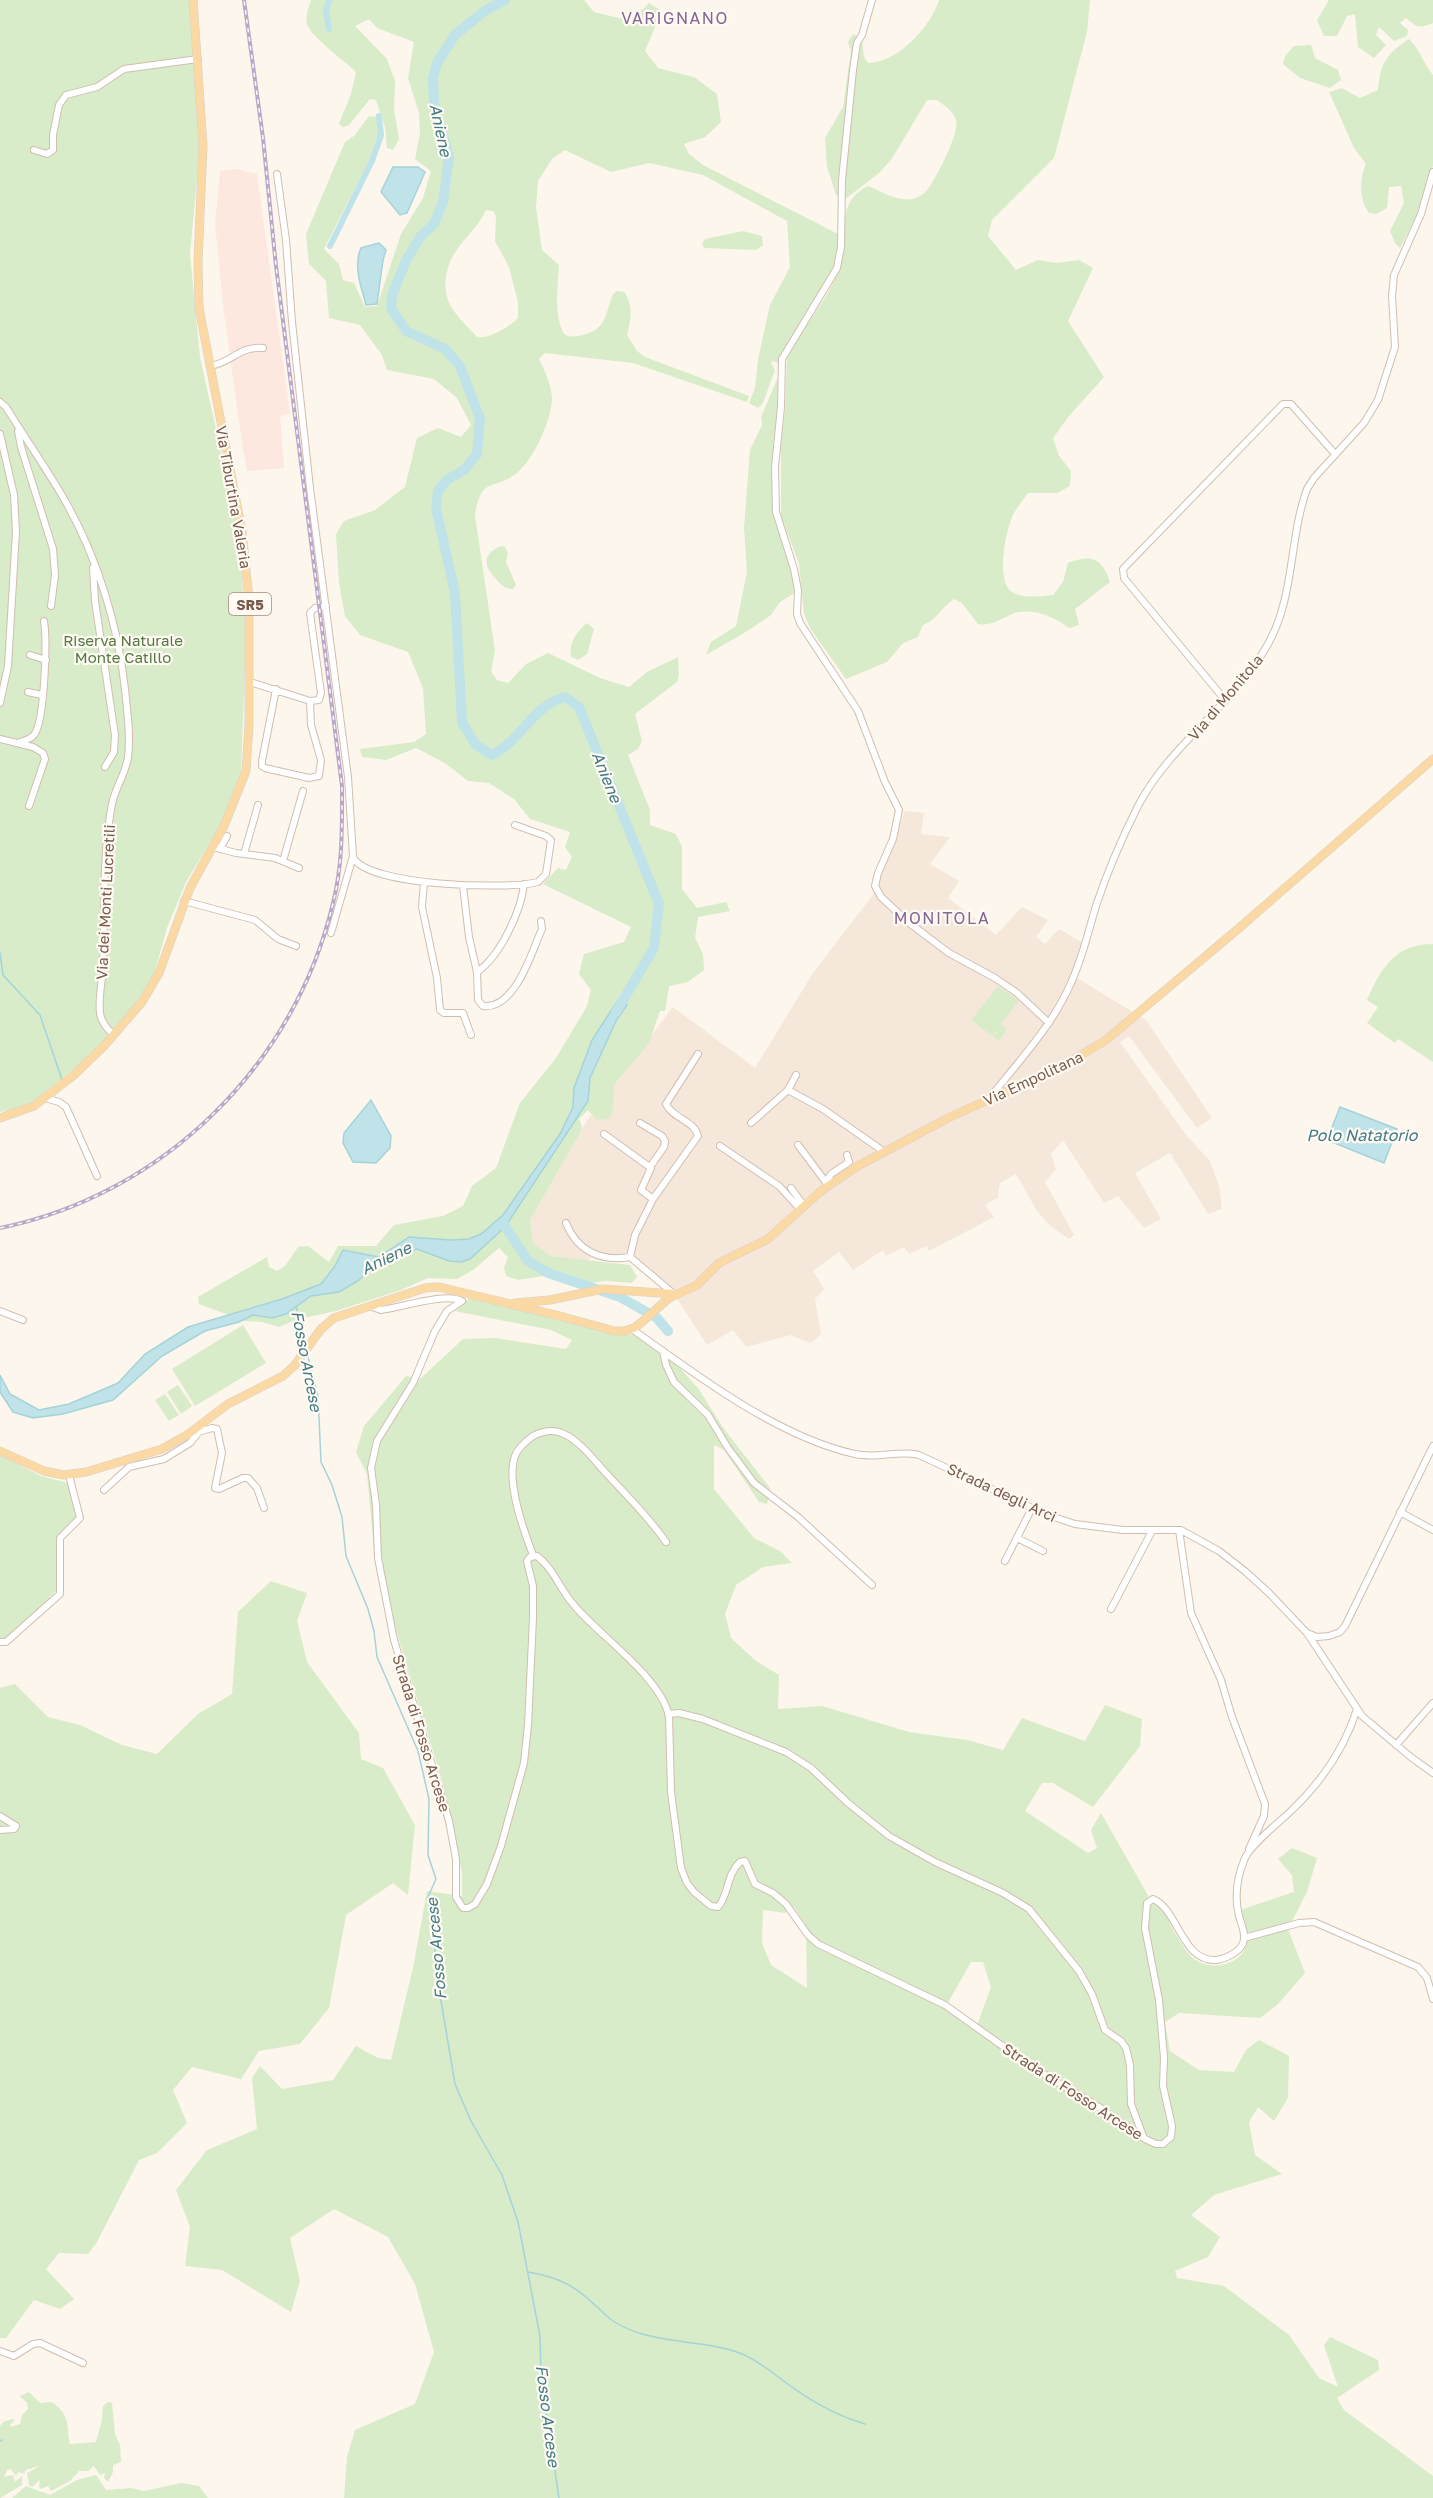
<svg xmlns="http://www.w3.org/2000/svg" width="1433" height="2498" viewBox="0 0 1433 2498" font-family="'Golos Text',sans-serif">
<rect width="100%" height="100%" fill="#fdf6ec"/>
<path fill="#f5e8da" d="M905 811 924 813 921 834 950 837 930 864 959 881 948 898 996 935 1022 907 1048 920 1036 937 1045 944 1059 929 1088 946 1077 978 1146 1020 1212 1118 1197 1128 1129 1036 1120 1042 1186 1135 1210 1161 1219 1186 1222 1209 1208 1214 1170 1153 1135 1173 1161 1219 1144 1228 1118 1196 1104 1203 1063 1140 1051 1154 1056 1169 1045 1182 1074 1235 1069 1239 1050 1226 1037 1211 1016 1174 1000 1183 998 1198 985 1205 994 1217 929 1251 927 1246 909 1254 904 1247 886 1256 883 1250 853 1270 839 1252 813 1271 824 1289 815 1299 821 1334 811 1343 790 1335 746 1347 733 1330 707 1345 674 1294 630 1258 593 1254 589 1261 550 1256 533 1243 530 1220 586 1122 673 1007 755 1068 813 973 872 896Z"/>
<path fill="#fde8e0" d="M237 169 257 174 290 413 280 416 284 468 247 471 242 443 224 313 215 224 220 171Z"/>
<path fill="#d8ecc9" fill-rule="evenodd" d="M0 0H189L200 147 190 254 200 357 239 533 246 639 241 773 218 829 186 882 167 928 152 981 129 1012 91 1055 28 1106 0 1112Z
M311 0H584L594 12 631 21 649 3 662 11 645 51 658 68 694 77 717 94 721 122 705 137 684 144 689 154 703 165 840 235C837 278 815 296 795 331 790 341 785 351 780 361L777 363 773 361 771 363 775 370 763 403 758 408 749 403 755 388 758 360 770 305 790 267 787 221 703 175 649 163 611 172 565 150 552 159 538 181 536 207 542 250 559 265C558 285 554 310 562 330 565 337 571 337 578 336 606 331 604 318 613 294L617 291 624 292C634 306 631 319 627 335L637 351 645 357 749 396 747 402 633 363 545 353 539 359C545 371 551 384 552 398 552 419 534 459 517 473 494 491 481 475 475 515L495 651 491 671 497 680 508 683 526 664 548 653 600 678 629 687 647 672 678 657 679 675 677 682 635 714 642 741 638 749 628 755 650 810V825L676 834 682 847V889L697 908 726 902 730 911 698 917 695 938 703 954 704 970 688 982 669 986 665 1011H660L649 1043 614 1085 613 1109 609 1119 597 1120 588 1110 579 1119 582 1127 580 1133 530 1220 533 1243 550 1256 630 1265 637 1277 632 1283 605 1281 584 1284 550 1275 518 1280 506 1276 504 1268 508 1257 499 1248 473 1270 457 1279 428 1278 401 1290 336 1311 295 1320 279 1327 262 1322 245 1321 199 1304 198 1297 267 1257 269 1267 277 1271 285 1266 298 1247 308 1246 329 1262 338 1246H376L394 1225 443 1216 463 1206 472 1186 496 1168 520 1103 556 1058 587 1006 591 990 579 974 584 954 624 942 631 927 543 884 558 868 566 870 572 857 565 847 570 832 530 819 514 799 489 783 468 781 445 763 416 748 386 760 362 757 360 749 414 742 426 734 423 688 408 652 360 635 345 616 339 583 336 534 344 521 375 510 405 487 417 438 438 428 461 437 471 425 457 398 434 379 387 370 382 355 360 325 329 318 326 281 309 264 306 234 345 142 354 136 369 116 377 117 378 135 369 161 324 249 339 264 343 280 354 283 365 307 377 306 401 234 423 198 431 171 415 159 420 133 419 113 408 78 414 42 377 28 369 19 355 26 387 59 395 81 394 110 399 139 393 150 387 148 385 127 376 100 370 99 349 125 343 127 339 124 351 94 356 72C344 60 311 37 307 24 305 16 309 7 311 0ZM486 210 493 211 496 216 495 241 509 267 518 302V318C509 327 489 339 477 337 469 328 459 319 452 308 441 292 445 266 456 251 466 236 479 226 486 210Z
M939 0H1090L1087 32 1054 158 992 220 988 236 1016 270 1038 260 1056 263 1079 260 1093 268 1068 321 1104 377 1069 416 1053 438 1059 456 1071 471 1070 486 1057 493H1028C1023 500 1018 506 1014 513 1006 527 995 582 1012 592 1024 599 1040 596 1053 595L1063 582 1068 563C1091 554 1102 558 1110 582L1075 609 1079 625 1069 628C1056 618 1037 609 1019 612 1004 615 994 627 978 624L962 603 954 599C941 607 937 620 923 625L918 637 903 643 887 662 846 679 810 628 804 614 799 564 781 516V445L785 410 787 358 789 350C805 326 831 295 839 268 848 239 834 202 868 186 881 191 898 202 912 199 918 198 924 194 928 189 936 178 960 133 956 120 953 111 944 105 937 100H927L891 160 879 173 844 200 836 195 827 167 825 138 843 107 851 51 848 42 853 34 862 39 864 57 868 63C898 63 931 26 939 0Z
M1329 0H1433V23C1420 29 1416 27 1406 18L1400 23 1408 30 1407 36 1394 41 1379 27 1376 35 1386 45 1374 58 1358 47 1355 14 1347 16 1337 36H1324L1317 20Z
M1409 39C1420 50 1423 63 1433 75V166L1415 219 1400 248 1395 243 1390 231 1404 203 1401 186 1389 187 1387 208 1376 214 1369 213C1359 199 1359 180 1366 164L1354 148 1329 92 1342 88 1360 98 1378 90C1380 64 1387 53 1409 39Z
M1311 45 1315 58 1338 70 1341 80 1330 88 1300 78 1283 64 1285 56 1294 46Z
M743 231 762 236 763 245 756 250 704 248 702 244 705 239Z
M777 379 780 389 773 447V512L787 551 796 592 780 602 771 615 749 630 706 655 711 642 736 626 747 572 744 528 750 450 762 425 761 417Z
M501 546 505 547 508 553 506 562 516 585 513 589C503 589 500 583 493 576 482 562 485 553 501 546Z
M587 623 594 629 587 654 578 660 571 657C569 641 576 633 587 623Z
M1433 944V1062L1398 1039 1395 1043 1367 1023 1378 1007 1367 1000C1381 968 1395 944 1433 944Z
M998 986 1019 1001 1001 1024 1007 1029 999 1041 993 1037 999 1028 992 1036 971 1020Z
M469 1298 618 1334 634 1335 676 1364 698 1388 724 1429 770 1488 767 1504 759 1502 724 1450 714 1445V1489L754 1538 780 1551 792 1563 763 1567 736 1585 725 1614 731 1638 755 1660 779 1675 778 1709 822 1706 909 1732 967 1740 1003 1750 1022 1718 1085 1741 1105 1705 1142 1719 1140 1746 1093 1807 1053 1783H1042L1025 1811 1088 1853 1097 1848 1091 1830 1101 1813 1153 1904 1161 1906C1170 1922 1178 1942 1190 1955 1205 1973 1243 1967 1247 1942 1248 1933 1242 1919 1240 1910L1294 1892 1292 1875 1278 1859 1292 1848 1317 1858 1307 1892 1288 1929 1305 1973 1278 2004 1260 2018 1179 2013 1165 2022 1170 2051 1199 2070 1234 2072 1246 2050 1259 2040 1289 2056 1288 2098 1274 2121 1258 2107 1249 2122 1255 2155 1282 2174 1214 2195 1191 2215 1220 2237 1208 2257 1175 2271 1177 2278 1224 2286 1289 2335 1319 2378 1338 2387 1324 2345 1330 2337 1378 2360 1379 2370 1337 2398 1344 2410 1433 2476V2498H344L347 2457 355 2430 415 2404 434 2352 415 2284 388 2237 334 2209 290 2238 300 2281 291 2312 222 2270 185 2266 190 2227 176 2190 207 2150 257 2129 252 2078 260 2066 282 2089 333 2080 356 2046 378 2058 391 2060 413 1968 427 1891 462 1896V1873L442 1781 375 1561 367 1474 356 1452 364 1426 406 1376 420 1379 463 1339 495 1338 566 1349 572 1340 551 1330 455 1311ZM794 1907 806 1925 807 1988 771 1965 762 1943 763 1910 785 1913ZM971 1962H983L991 1987 976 2028 945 2008Z
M243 1325 266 1363 195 1406 172 1369Z
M178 1385 192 1406 181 1414 167 1392Z
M165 1394 179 1415 169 1421 155 1400Z
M0 1455 41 1476 68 1483 78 1520 57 1537 58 1590 49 1597 51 1600 6 1639H0Z
M271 1581 307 1593 297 1621 307 1662 359 1733 361 1759 383 1768 415 1825 408 1895 393 1883 346 1915 329 2008 300 2044 259 2051 241 2079 192 2067 173 2090 187 2123 157 2153 139 2160 97 2242 88 2254 59 2253 46 2269 74 2299 60 2309 34 2300 6 2338H0V1688L15 1684 48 1717 80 1725 122 1745 157 1754 198 1714 232 1694 238 1612Z
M29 2392 40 2403 52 2402C71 2416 66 2425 70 2444L96 2442 102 2420 103 2406 108 2402 112 2403 115 2434 120 2445 121 2462 113 2465V2472L108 2482 104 2478 105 2473 100 2475 94 2466 88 2471H79L70 2481 51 2491 48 2486 41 2489 39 2487 40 2480 32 2487 29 2485 27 2473 40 2466 25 2470V2474L18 2472 16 2476 11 2469 7 2470 4 2477 13 2475 15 2482 22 2476V2485L0 2498V2426L3 2422 12 2419 15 2420 10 2425 11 2427 20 2424 22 2415 28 2409 27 2403 20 2396Z
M96 2475 106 2490 131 2488 144 2491 181 2483 199 2486 208 2498H12L26 2486 50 2495 77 2480Z"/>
<path fill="#bfe3e8" stroke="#a5d3da" stroke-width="1.5" d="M393 167H418L425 172 407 213 400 215 381 192Z
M379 243 386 250 383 260 377 304 366 305C361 286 353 266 361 248Z
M618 1000 627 1005 616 1021 590 1078 588 1101 505 1227 470 1259 461 1262 449 1261 417 1249 403 1253 374 1266 358 1281 339 1292 311 1296 286 1314 272 1318 253 1315 239 1322 205 1331 162 1356 113 1400 63 1414 33 1418 13 1412 0 1392V1375L10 1394 39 1410 69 1404 118 1383 145 1354 188 1327 282 1299 321 1284 335 1266 343 1250 379 1257 409 1237 451 1240 469 1239 481 1234 503 1215 560 1134 573 1107 574 1088 592 1040Z
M371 1100 391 1136 390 1148 376 1163 353 1162 343 1143 344 1133Z
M1340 1107 1397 1129 1384 1163 1327 1140Z"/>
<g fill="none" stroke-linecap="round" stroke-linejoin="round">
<path stroke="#a5d3da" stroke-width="1.5" d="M0 953 3 975 40 1015 62 1080
M296 1306 306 1345
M307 1353 318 1396 321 1462 332 1485 342 1517 346 1556 368 1609 374 1631 377 1657 418 1751 429 1799 428 1855 436 1879 428 1897 429 1908 436 1923 437 1934 434 1959 455 2084 471 2121 502 2175 518 2222 540 2336 541 2377 559 2498
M528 2272C558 2277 574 2285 596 2306 602 2311 607 2317 613 2321 652 2346 701 2338 742 2354 760 2361 776 2376 792 2387 814 2403 838 2416 865 2424
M0 2441 2 2440"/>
<path stroke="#bfe3e8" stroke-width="6" d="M329 0 326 12 329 29
M330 246 372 161 381 135 379 116"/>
<path stroke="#bfe3e8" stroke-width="10" d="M505 0 486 10 455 35 437 63 433 78 434 104 449 157 443 202 434 224 420 237 406 261 392 295 391 308 406 331 445 349 460 366 480 419 477 454 464 470 447 480 438 491 436 508 455 593 462 722 475 744 492 755C521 741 532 706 565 697L579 707 659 904 654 948 616 1012
M503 1223 528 1261 548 1273 620 1297 657 1318 668 1331"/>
<defs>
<path id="minor" d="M872 0 862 35 857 43 853 70 842 180 841 247 837 268 782 359 781 407 775 467 776 512 794 569 798 590 797 614 800 623 858 711 885 782 899 810 893 839 878 873 875 886 881 897 908 922 949 953 995 978 1017 993 1049 1023
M34 150 47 154 53 150V135L59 105 66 95 97 87 124 69 198 59
M277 174 286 240 292 322 310 488 348 777 353 856 331 933
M210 366C232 363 238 346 263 348
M0 402 6 407C25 438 46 468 64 499 97 556 118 625 125 689 127 711 131 735 128 757 126 773 115 788 112 804 102 856 105 910 103 963 103 979 98 996 100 1013 101 1022 107 1029 114 1035
M18 431 21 447 53 549 55 575 51 606
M0 434 14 495 16 532 8 666 0 703
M93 568 95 601 115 735 114 752 105 767
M30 655 46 660
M250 682 310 701 319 700 321 693 310 613 315 608 326 606
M276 689 262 761V766L265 768 309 778 319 776 321 760 311 725 310 701
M28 692 42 695
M1225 700 1124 578 1123 569 1283 404H1291L1335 454
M0 739 33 747 43 753 45 759 29 806
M17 743C23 741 30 740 34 735 45 721 47 640 44 621
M213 847 236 853 275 858 299 868
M220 849 227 836
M244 854 258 805
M353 857C366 886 508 890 538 882L546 874 551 840 546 836 515 825
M283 861 303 791
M424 882 422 907 437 978 440 1010 444 1013H463L471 1035
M463 886 469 937 477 972 478 1000 483 1006C513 1010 530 958 539 936L542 929 541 921
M184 901 255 920 278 939 296 946
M477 972C500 956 521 912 524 884
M788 1090 823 1109 883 1151
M45 1098 59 1102 66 1107 97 1176
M988 1100C1017 1063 1051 1028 1070 985 1083 958 1088 931 1097 903 1108 870 1122 838 1138 806 1170 744 1234 705 1268 644 1295 596 1289 538 1307 489L1314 478 1364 423 1378 400 1395 347 1392 296 1394 275 1421 214 1433 172
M640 1123 662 1136 665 1141 664 1147 650 1167
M751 1123 788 1090 796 1075
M604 1134 651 1168 641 1190 653 1199 635 1235 630 1257 674 1294
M798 1145 828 1185
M720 1146 779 1186 800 1209
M826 1182 831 1174 849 1162 847 1155
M791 1188 804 1206
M653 1199 698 1136C695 1121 672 1118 666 1104L698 1054
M566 1223C577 1251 601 1262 630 1257
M372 1307 381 1310C400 1308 446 1292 462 1301L447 1311 435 1331 413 1383 377 1441 371 1468 376 1505 378 1558 394 1640 449 1821 456 1859V1897L463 1908H468L475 1904 487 1884 501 1846 524 1763 528 1725 533 1618V1586L527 1561 530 1557 537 1556C553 1568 560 1589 573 1604 599 1636 660 1676 669 1716L671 1792 681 1868 687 1883 694 1892 711 1906 718 1907C729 1895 726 1875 740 1862L745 1861 755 1884 773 1893 786 1904 808 1935 818 1944 945 2005 1032 2067 1099 2107 1145 2139 1156 2144H1163L1171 2137 1172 2126 1163 2086 1164 2058 1159 2000 1145 1928 1147 1903 1153 1899C1179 1910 1182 1963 1217 1960 1227 1958 1243 1951 1244 1939 1245 1931 1241 1924 1239 1916 1234 1896 1237 1877 1245 1858 1253 1842 1280 1822 1293 1809 1322 1781 1345 1747 1357 1709
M0 1311 23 1320
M632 1329C696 1375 778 1437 855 1454 877 1459 898 1450 919 1455L1045 1514 1075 1524 1123 1530H1181L1219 1551 1246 1572 1269 1593 1307 1633 1317 1637 1329 1636 1340 1632 1345 1626 1433 1446
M663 1351 666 1365 674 1382 708 1415 728 1448 754 1483 798 1517 872 1585
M191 1434 212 1428 217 1429 222 1453 215 1488 219 1489 243 1478H248L257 1488 264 1508
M104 1490 129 1467 164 1459 190 1443 199 1432
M1400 1512 1433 1530
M1179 1530 1191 1613 1221 1680 1232 1717 1265 1804 1264 1816 1249 1849
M1017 1538 1043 1551
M533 1555C524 1532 506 1481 515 1456 518 1448 526 1441 533 1436 543 1431 554 1429 564 1434 581 1442 593 1459 605 1472 626 1495 648 1516 666 1542
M1005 1561 1032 1508
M1111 1609 1152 1531
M1307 1633 1362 1716 1412 1758 1433 1773
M0 1642H6L60 1594V1538L80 1518 69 1475
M668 1714 679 1713 703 1719 786 1752 811 1768 848 1803 889 1836 935 1862 1003 1893 1029 1909 1079 1971 1092 1994 1105 2030 1121 2041 1126 2048 1130 2065 1131 2104 1143 2136
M1396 1745 1433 1703
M0 1816 16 1826 14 1829 0 1830
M1244 1938 1299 1923 1314 1922 1418 1967 1427 1978 1433 1999
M0 2351 14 2356 33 2344 40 2343 83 2363"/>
<path id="major" d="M0 1118 34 1106 74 1075 104 1046 142 1002 159 973 190 888 224 826 246 771 249 725V600L242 531 199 308 198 261 203 145 193 0
M515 1303 550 1300 603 1289 674 1294
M567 1318 611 1330
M615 1331H625L636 1327 669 1298 697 1285 719 1263 768 1239 821 1191 856 1167 950 1117 1061 1067 1106 1040 1238 929 1433 759
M0 1451 44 1471 64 1475 86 1472 162 1449 187 1435 228 1404 283 1376 295 1365 321 1329 334 1318 425 1288 438 1287 452 1290 564 1317"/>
</defs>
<use href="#minor" stroke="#d1beb0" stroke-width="8"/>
<use href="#major" stroke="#dad1cd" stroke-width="9"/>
<use href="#minor" stroke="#fff" stroke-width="6"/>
<use href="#major" stroke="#fbd9a5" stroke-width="8"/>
<defs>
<path id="rail" d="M0 1228C163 1195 295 1065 333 903 343 864 342 826 342 786L276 266 263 138 244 0"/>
</defs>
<use href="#rail" stroke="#b9a8c9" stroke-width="4"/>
<use href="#rail" stroke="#fffaf3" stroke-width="1.5" stroke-dasharray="4.5" stroke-linecap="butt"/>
</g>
<g text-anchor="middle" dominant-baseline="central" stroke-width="4.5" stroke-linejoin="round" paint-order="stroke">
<rect fill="#fffaf3" stroke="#a28b7f" stroke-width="1.5" x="229" y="593" width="42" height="22" rx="4.5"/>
<g font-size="14" font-weight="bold" fill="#7a5c4d">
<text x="250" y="604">SR5</text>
</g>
<g font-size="15" fill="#7a5c4d" stroke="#fffaf3">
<text transform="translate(234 497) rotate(80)">Via Tiburtina Valeria</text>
<text transform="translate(1225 697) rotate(-50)">Via di Monitola</text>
<text transform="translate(105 902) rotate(-87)">Via dei Monti Lucretili</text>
<text transform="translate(1033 1078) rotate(-25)">Via Empolitana</text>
<text transform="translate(1002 1492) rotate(25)">Strada degli Arci</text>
<text transform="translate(422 1733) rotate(73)">Strada di Fosso Arcese</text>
<text transform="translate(1073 2091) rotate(33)">Strada di Fosso Arcese</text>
</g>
<g font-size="15" fill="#537a41" stroke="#fffaf3">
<text x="123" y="640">Riserva Naturale<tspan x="123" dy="17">Monte Catillo</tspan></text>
</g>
<g font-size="16" letter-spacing="1.5" fill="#846695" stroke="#fffaf3">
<text x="675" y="18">VARIGNANO</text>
<text x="942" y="918">MONITOLA</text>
</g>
<g font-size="16" font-style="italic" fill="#437c86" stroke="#fffaf3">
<text transform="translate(441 130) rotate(78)">Aniene</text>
<text transform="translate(607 777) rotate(68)">Aniene</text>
<text x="1362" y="1135">Polo Natatorio</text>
<text transform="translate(386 1258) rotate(-26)">Aniene</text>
<text transform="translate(307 1361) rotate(79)">Fosso Arcese</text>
<text transform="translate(436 1949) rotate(-95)">Fosso Arcese</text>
<text transform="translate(548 2416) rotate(83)">Fosso Arcese</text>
</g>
</g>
</svg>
